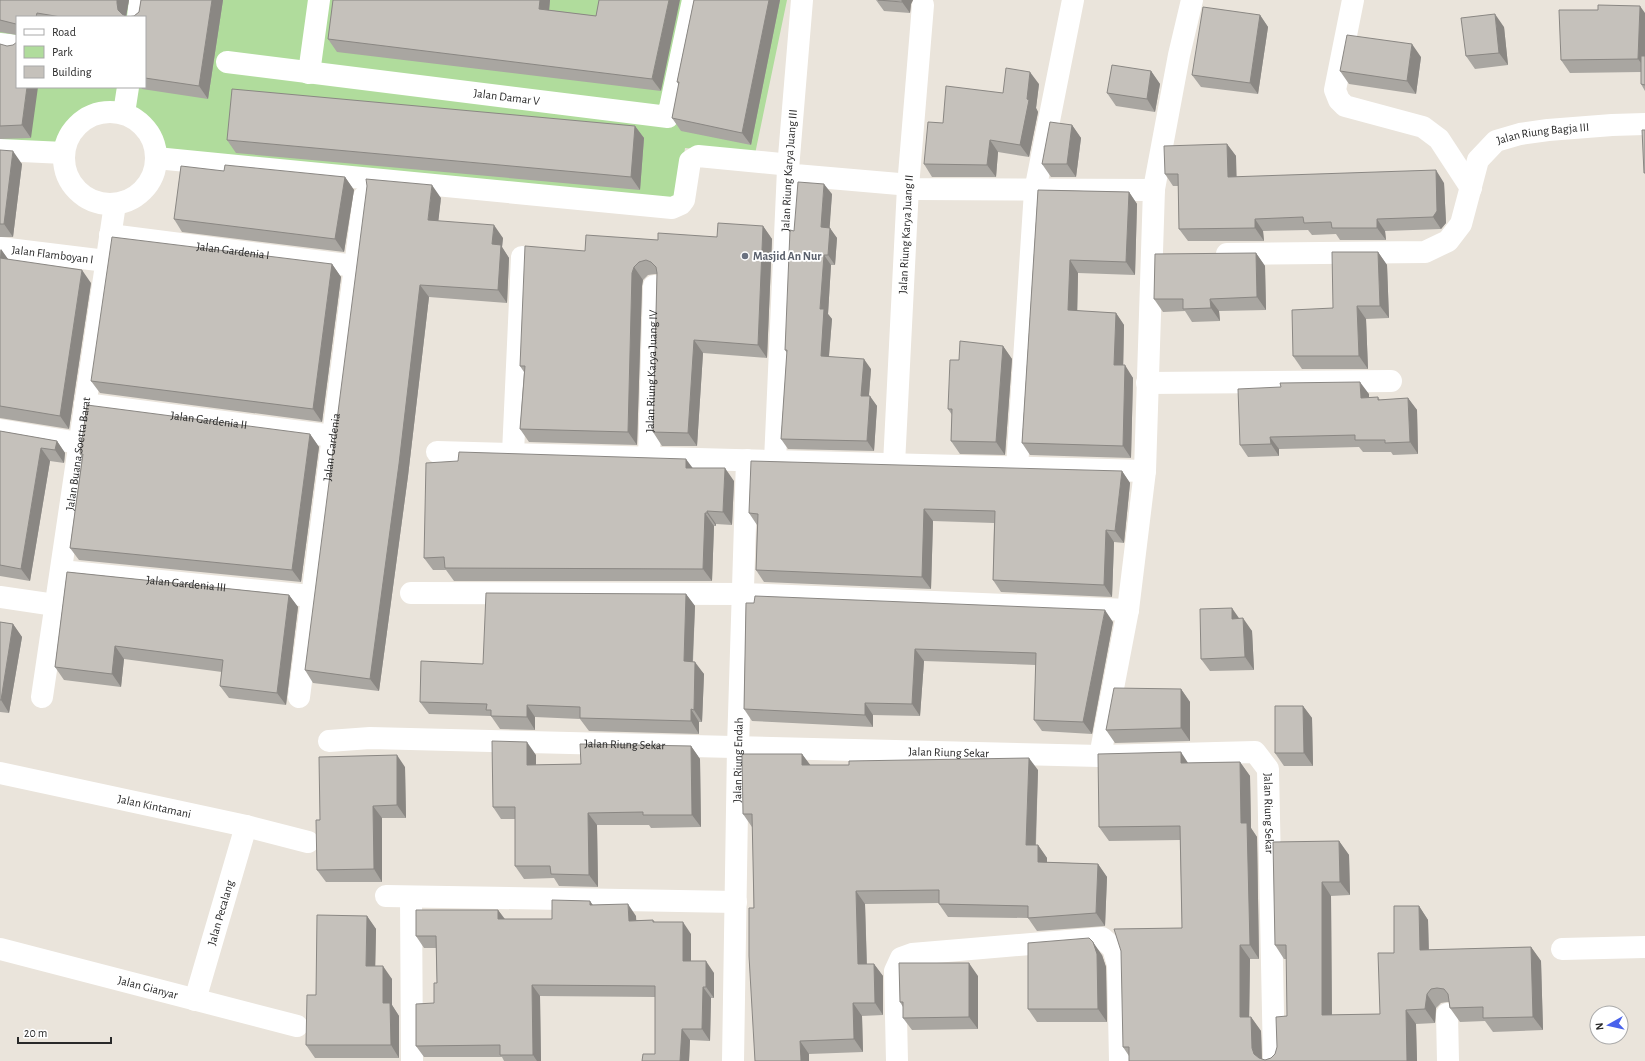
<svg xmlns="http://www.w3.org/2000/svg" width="1645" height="1061" viewBox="0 0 1645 1061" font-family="'Alegreya Sans',sans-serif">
<rect width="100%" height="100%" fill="#eae4db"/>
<path fill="#b0dc9c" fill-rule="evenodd" d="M0 0H787L755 154 685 148 679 192 669 199 162 151C159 94 74 88 59 144L0 142ZM17 17H145V87H17Z"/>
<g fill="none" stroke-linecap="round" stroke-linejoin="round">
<g stroke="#fff" stroke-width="22">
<path d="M1353 0 1335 90 1339 100 1345 106 1423 127 1439 139 1471 188"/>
<path d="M138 17 140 0"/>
<path d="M0 44 17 46"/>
<path id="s1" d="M227 62 668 117 693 0"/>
<path d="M309 73 319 0"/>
<circle cx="110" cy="158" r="46"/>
<path d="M124 113 128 87"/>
<path d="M0 150 64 153"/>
<path d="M156 158 672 208 681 204 684 200 690 161 698 156 781 164 795 175 899 184 916 189 1154 190"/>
<path id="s2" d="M110 235 355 266"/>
<path id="s3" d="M0 248 106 261"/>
<path id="s4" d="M1227 254 1425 252 1448 241 1461 224 1478 160 1496 141 1520 134 1548 130 1612 125 1645 124"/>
<path d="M1147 383 1391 381"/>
<path id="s5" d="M85 404 333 436"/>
<path d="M0 430 79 443"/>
<path d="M437 452 1145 471"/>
<path d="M513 453 522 257"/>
<path id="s6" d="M649 457 654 286"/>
<path id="s7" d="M775 461 788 169 802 0"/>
<path id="s8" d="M894 464 908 187 923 5"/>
<path d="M1017 467 1035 191 1073 0"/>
<path id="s9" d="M61 571 311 596"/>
<path d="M411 593 743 594 1128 610"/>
<path d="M0 597 55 605"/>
<path id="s10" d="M42 697 115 204"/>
<path id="s11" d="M299 697 364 197"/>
<path id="s12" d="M329 741 370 738 1100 756 1255 752 1268 769 1274 1061"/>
<path d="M1100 756 1128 610 1145 471 1154 189 1179 55 1192 0"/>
<path id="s13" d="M0 773 246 826 308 842"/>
<path d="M386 896 736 902"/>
<path d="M411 897 412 1061"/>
<path id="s14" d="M0 949 297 1026"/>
<path d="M1562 949 1645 947"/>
<path id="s15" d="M195 1000 246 826"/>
<path d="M1447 1014 1448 1061"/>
<path id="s16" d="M733 1061 738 747 747 460"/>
<path d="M897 1061 895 971 901 958 912 954 1102 938 1113 948 1118 965 1120 1061"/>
</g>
</g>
<path fill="#a9a6a1" d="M0 0H129L126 16 127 17 134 16 139 12 141 0H223L208 99 142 89 141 87H145V17H17V35L0 32Z
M333 0H550L549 10 596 16 599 0 661 91 337 52 328 39Z
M694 0H780L751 145 681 131 672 118 679 85 677 82Z
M876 0H913L911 4 910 13 884 11Z
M1645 13V91L1641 84V72L1570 73 1561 60Z
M1260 15 1268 27 1258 94 1201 87 1192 75Z
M1504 27 1508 65 1475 69 1466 56Z
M0 44 31 138 0 139Z
M1421 57 1416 94 1349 84 1340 71Z
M1151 71 1160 84 1155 112 1116 106 1107 93Z
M1039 84 1036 108 1038 112 1029 157 998 152 996 177H932L924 164 943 123 1003 93Z
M1072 125 1081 138 1076 177H1051L1042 164Z
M635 126 644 138 640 190 236 153 227 140Z
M1227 144 1236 156V177L1444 183 1446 223 1441 229 1385 231 1386 240H1340L1336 234 1312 235 1308 230 1263 231 1264 241H1188L1179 229 1178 186H1173L1165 174Z
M0 150 22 164 13 237H0Z
M224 171 345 177 354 190 344 252 182 232 174 219Z
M1038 190 1129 192 1137 204 1135 275 1078 273 1077 311 1116 313 1124 325 1123 365 1133 378 1131 458 1030 455 1022 443Z
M832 194 829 228 837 238 835 265H831L828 314 832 319 829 357 871 369 869 396 877 406 874 451 788 449 781 439 787 353 785 350 794 231Z
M441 198 438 221 503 238 502 247 509 258 507 303 429 297 408 476 379 691 313 683 305 670Z
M763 226 772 239 767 358 703 353 697 446H662L653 432 657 274H655L648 275 643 280 642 286 637 445 529 442 520 429 524 372 520 366 585 251 658 240 717 237Z
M0 249 8 259 91 283 69 429 0 418Z
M1378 252 1387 265 1389 318 1366 319 1368 369H1302L1293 356 1333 308Z
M1256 253 1265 266 1266 310 1219 311 1220 321 1192 322 1185 311 1163 312 1154 299Z
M332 264 341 277 322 422 100 393 91 381Z
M1003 346 1012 359 1005 455 960 454 951 441 952 415 948 409 959 360Z
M1369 394V397H1378L1380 400 1408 398 1417 410 1418 454 1393 455 1391 452H1363L1359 447 1279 449V456L1248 457 1240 445Z
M0 431 57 441 65 453 64 463 50 461 30 581 0 576Z
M310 434 319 447 301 582 79 560 70 548 82 457 80 454Z
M693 468 734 481 732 525 716 524V526H714L712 581H454L446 570H433L424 558Z
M1122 471 1130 483 1124 543 1114 542 1112 597 1001 592 993 580 994 523 933 521 931 589 764 582 756 570 757 525 749 513Z
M67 572 289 595 298 607 286 705 229 698 220 686 222 672 124 659 121 687 64 680 55 667Z
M686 594 695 606 693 662 704 674 702 722H699V734L589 731 580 719 535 717V730L500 729 491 716 429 714 420 702 483 664Z
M746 603 1113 622 1092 734 1042 731 1034 720 1036 665 924 661 920 716 873 715V727L752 721 744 709Z
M1239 618 1252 631 1254 670 1210 671 1201 659Z
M0 622 13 624 22 637 9 713 0 712Z
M1181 689 1190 702V741L1115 743 1106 730Z
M1303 706 1312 718 1313 766H1284L1275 753Z
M691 746 700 759 701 827 651 828 649 825H597L598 887 559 886 554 878 524 879 515 866V819H501L493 807 536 755V765L581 764Z
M802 754 810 765 1038 770 1036 845H1038L1047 858V862L1098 864 1107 877 1105 926 1037 931 1028 918 948 917 939 904V903L865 904 867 964H874L883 976V1015L862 1016 863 1052 809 1054 755 1061 753 827H752L743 814Z
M1240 762 1250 776 1251 828 1257 837 1259 959H1250L1249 1017H1251L1261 1031 1262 1059 1265 1060 1271 1058 1275 1054 1287 1016V959H1284L1275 945 1339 841 1349 855 1350 895 1331 896 1332 1015 1380 1014 1394 953 1419 906 1428 920 1429 950 1531 947 1541 961 1543 1030 1493 1032 1485 1021 1460 1022 1450 1008 1449 1002H1447L1441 1003 1436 1008 1435 1023 1416 1024 1417 1061H1129V1056L1123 1047 1182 928 1180 840 1109 841 1099 827 1188 763Z
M405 767 406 818H382V882H326L317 870 320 820Z
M594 905 636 916V920H653L655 922 691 934V961L714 973V998H711L710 1041 690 1040 689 1061H642L655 1054V997L540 996 541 1061H504L502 1057H424L416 1046 434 1003 437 983 436 948H424L416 936 498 910 505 919H552Z
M367 916 376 929 375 966 392 979V1005L399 1016V1058H315L306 1045 316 995Z
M1102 955 1106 967 1107 1022H1037L1028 1009Z
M978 976V1029L912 1030 903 1018V1007L900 1002Z"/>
<path fill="#8a8783" d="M117 0H129L126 17H123L118 10 117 3Z
M212 0H223L208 99 199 86Z
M540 0H550L548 22 539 9Z
M669 0H680L661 91 652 79Z
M769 0H780L751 145 742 133Z
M902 0H913L911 4 910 13 902 2Z
M1640 6 1645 13V68L1638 59Z
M1495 14 1504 27 1508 65 1499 53Z
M1260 15 1268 27 1258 94 1250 83Z
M1412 44 1421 57 1416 94 1407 81Z
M1151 71 1160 84 1155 112 1147 99Z
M1030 72 1039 84 1036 108 1038 112 1029 157 1020 145Z
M27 87H38L31 138 22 125Z
M1072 125 1081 138 1076 177 1067 164Z
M635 126 644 138 640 190 631 177Z
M990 140 998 152 996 177 987 165Z
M1227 144 1236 156 1237 189 1228 177Z
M13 151 22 164 13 237 4 224Z
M1436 170 1444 183 1446 223 1441 229 1433 217Z
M345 177 354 190 344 252 335 239Z
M824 184 832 194 829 237 821 227Z
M432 185 441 198 437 233 428 220Z
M1129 192 1137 204 1135 275 1126 262Z
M1255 219 1263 231 1264 241 1255 228Z
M1377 219 1385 231 1386 240 1377 228Z
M494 225 503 238 502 247 509 258 507 303 498 290 492 244Z
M763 226 772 239 767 358 758 345Z
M830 228 837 238 835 265 828 255Z
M1 249 10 262 0 258Z
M1378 252 1387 265 1389 318 1380 306Z
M1256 253 1265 266 1266 310 1257 297Z
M824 255 831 265 828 314 832 319 828 366 821 356 820 309Z
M1070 260 1078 273 1077 323 1068 310Z
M332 264 341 277 322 422 313 409Z
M634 267 643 280 642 286 637 445 628 432 632 273Z
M82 270 91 283 69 429 60 416Z
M420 285 429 297 408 476 379 691 370 679Z
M1210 299 1219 311 1220 321 1211 308Z
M1357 306 1366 319 1368 369 1359 356Z
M1116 313 1124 325 1123 377 1114 365Z
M694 340 703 353 697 446 688 433Z
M1003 346 1012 359 1005 455 996 442Z
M864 359 871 369 868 406 861 396Z
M1125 365 1133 378 1131 458 1123 446Z
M1360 382 1369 394V409L1361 398Z
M870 396 877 406 874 451 867 441Z
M1408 398 1417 410 1418 454 1410 442Z
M310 434 319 447 301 582 292 570Z
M1270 437 1279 449V456L1271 444Z
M57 441 65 453 64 463 55 450Z
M41 448 50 461 30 581 21 569Z
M686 459 695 471 686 468Z
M725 468 734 481 732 525 723 512Z
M1122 471 1130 483 1124 543 1115 531Z
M924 509 933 521 931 589 922 577Z
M707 511 716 524V526L707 513Z
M705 513 714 526 712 581 703 569Z
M1106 530 1114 542 1112 597 1104 585Z
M686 594 695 606 692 674 684 661Z
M289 595 298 607 286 705 277 693Z
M1232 608 1241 621 1232 619Z
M1105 610 1113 622 1092 734 1083 722Z
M1243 618 1252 631 1254 670 1245 657Z
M13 624 22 637 9 713 1 700Z
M115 646 124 659 121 687 112 674Z
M915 649 924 661 920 716 912 704Z
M695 662 704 674 702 722 694 710Z
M1181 689 1190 702V741L1181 728Z
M865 703 873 715V727L865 715Z
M527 705 535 717V730L527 717Z
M1303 706 1312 718 1313 766 1304 753Z
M691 709 699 722V734L691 721Z
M527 742 536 755V778L527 765Z
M691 746 700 759 701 827 692 815Z
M1181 752 1190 766 1181 763Z
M802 754 811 766 802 765Z
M397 755 405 767 406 818 397 805Z
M1029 758 1038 770 1035 858 1026 845Z
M1240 762 1250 776 1251 828 1257 837 1259 959 1250 945 1241 823Z
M373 806 382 818V882L374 869Z
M588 813 597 825 598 887 589 875Z
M1339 841 1349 855 1350 895 1340 882Z
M1038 845 1047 858V875L1038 862Z
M1098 864 1107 877 1105 926 1096 913Z
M1322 882 1331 896 1332 1029 1322 1015Z
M856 891 865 904 867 976 858 964Z
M590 901 598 912 590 905Z
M628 904 636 916 637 932 629 921Z
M1419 906 1428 920 1429 964 1420 950Z
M498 910 506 921 498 919Z
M367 916 376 929 375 979 366 966Z
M683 922 691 934V973L683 961Z
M1093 942 1102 955 1106 967 1107 1022 1098 1009Z
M1240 945 1250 959 1249 1031 1240 1017Z
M1531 947 1541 961 1543 1030 1533 1017Z
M706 961 714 973V998L706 987Z
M969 963 978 976V1029L969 1017Z
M874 964 883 976V1015L875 1003Z
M383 966 392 979V1005L399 1016V1058L391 1045 383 1003Z
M532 985 540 996 541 1061H537L533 1055Z
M703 987 711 998 710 1041 702 1029Z
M1427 994 1436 1008 1435 1023 1425 1009Z
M853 1003 862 1016 863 1052 854 1039Z
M1406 1010 1416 1024 1417 1061H1407Z
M1251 1017 1261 1031 1262 1061 1254 1054 1252 1048Z
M682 1029 690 1040 689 1061H680Z
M800 1041 809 1054V1061H801Z"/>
<path fill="#c5c1bb" stroke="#8a8783" d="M0 0H117V3L118 10 122 14 127 17 134 16 139 12 141 0H212L199 86 145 78V17H61L37 13 36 17H17V25L16 24 0 20Z
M333 0H540L539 9 596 16 599 0H669L652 79 328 39Z
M694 0H769L742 133 672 118 679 82H677Z
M878 0H902V2Z
M1598 5 1640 6 1638 59 1561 60 1559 10H1598Z
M1203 7 1260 15 1250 83 1192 75Z
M1495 14 1499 53 1466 56 1461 18Z
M1347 35 1412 44 1407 81 1340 71Z
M17 42V87H27L22 125 0 126V44L7 46 13 45Z
M1641 56H1645V85L1641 84Z
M1112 65 1151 71 1147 99 1107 93Z
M1006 68 1030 72 1027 99 1029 100 1020 145 990 140 987 165 924 164 928 122 943 123 946 86 1003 93Z
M232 89 635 126 631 177 227 140Z
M1050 122 1072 125 1067 164H1042Z
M1642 130H1645V173H1644Z
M1227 144 1228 177 1436 170 1437 211 1433 217 1377 219V228H1332L1331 222 1304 223 1303 217 1255 219V228L1179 229 1178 174H1165L1164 146Z
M0 150 13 151 4 224H0Z
M225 165 345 177 335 239 174 219 181 166 224 171Z
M366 179 432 185 428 220 494 225 492 244 501 245 498 290 420 285 399 464 370 679 305 670 367 186Z
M798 182 824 184 821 227 830 228 828 255H824L820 309H824L821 356 864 359 861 396H870L867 441 781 439 787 350H785L790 230 794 231Z
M1038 190 1129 192 1126 262 1070 260 1068 310 1116 313 1114 365H1125L1123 446 1022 443Z
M718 223 763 226 758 345 694 340 688 433 653 432 657 273 656 267 651 262 646 260 639 262 634 267 632 273 628 432 520 429 525 366H520L525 246 585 251 586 235 658 240V233L717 237Z
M112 237 332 264 313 409 91 381Z
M1332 252H1378L1380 306H1357L1359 356H1293L1292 310 1333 308Z
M1256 253 1257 297 1210 299 1211 308 1183 309V299H1154L1155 254Z
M0 258 82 270 60 416 0 406Z
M960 341 1003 346 996 442 951 441 952 409H948L950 360H959Z
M1360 382 1361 398 1378 397V400L1408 398 1410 442 1385 443V440H1355V435L1270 437 1271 444 1240 445 1238 389 1281 387 1280 383Z
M87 405 310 434 292 570 70 548 83 454H80Z
M0 431 57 441 55 450 41 448 21 569 0 565Z
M459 452 686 459V468H725L723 512 707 511V513H705L703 569 445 568 444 557 424 558 426 463 458 461Z
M751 461 1122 471 1115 531 1106 530 1104 585 993 580 995 511 924 509 922 577 756 570 758 514 749 513Z
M67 572 289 595 277 693 220 686 223 660 115 646 112 674 55 667Z
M486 593 686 594 684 661 695 662 694 710 691 709V721L580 718V707L527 705V717L491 716V710H486L487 704 420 702 421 661 483 664Z
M755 596 1105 610 1083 722 1034 720 1036 653 915 649 912 704 865 703V715L744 709 746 603H754Z
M1232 608V619L1243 618 1245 657 1201 659 1200 609Z
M0 622 13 624 1 700H0Z
M1114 688 1181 689V728L1106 730Z
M1275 706H1303L1304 753H1275Z
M492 741 527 742V765L581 764 580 744 691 746 692 815H643V812L588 813 589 875 551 874 550 866H515V807H493Z
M1181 752V763L1240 762 1241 823H1247L1250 945H1240V1017H1251L1252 1048 1254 1054 1259 1058 1265 1060 1271 1058 1275 1054 1277 1047 1276 1017 1287 1016 1286 945H1275L1273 842 1339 841 1340 882H1322V1015L1380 1014 1378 953H1394V906H1419L1420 950 1531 947 1533 1017 1483 1018V1007L1450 1008 1448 994 1444 989 1437 988 1431 989 1427 994 1425 1009 1406 1010 1407 1061H1129V1047H1123L1121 951 1114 929 1182 928 1180 826 1099 827 1098 754Z
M742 754H802V765H849V761L1029 758 1026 845H1038V862L1098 864 1096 913 1028 918V906L939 904V890L856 891 858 964H874L875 1003H853L854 1039 800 1041 801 1061H755L749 956V908H754L752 814H743Z
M397 755V805L373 806 374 869 317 870 316 820H320L319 757Z
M552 900 590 901V905L628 904 629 921 653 920V922H683V961H706V987H703L702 1029H682L680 1061H642L643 1054H655V986L532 985 533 1055H500V1045L416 1046V1004L434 1003V983H437L436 936H416V910H498V919H552Z
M317 915 367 916 366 966H383V1003H390L391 1045H306L307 995H316Z
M1089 938 1093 942 1097 954 1098 1009H1028V943Z
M899 963H969V1017L903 1018V1002H900Z"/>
<circle fill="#6b7280" stroke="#fff" stroke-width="1.5" cx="745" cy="256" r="4"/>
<g text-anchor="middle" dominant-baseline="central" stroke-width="3.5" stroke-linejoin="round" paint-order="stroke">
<g font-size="12" fill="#292929" stroke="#fff">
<text stroke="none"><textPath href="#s1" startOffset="282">Jalan Damar V</textPath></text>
<text stroke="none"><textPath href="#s4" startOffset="385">Jalan Riung Bagja III</textPath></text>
<text stroke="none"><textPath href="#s7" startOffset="291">Jalan Riung Karya Juang III</textPath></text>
<text stroke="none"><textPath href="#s8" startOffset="230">Jalan Riung Karya Juang II</textPath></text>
<text stroke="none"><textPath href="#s2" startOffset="124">Jalan Gardenia I</textPath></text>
<text stroke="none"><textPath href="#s3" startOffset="53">Jalan Flamboyan I</textPath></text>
<text stroke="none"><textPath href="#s6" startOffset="86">Jalan Riung Karya Juang IV</textPath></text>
<text stroke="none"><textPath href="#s5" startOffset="125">Jalan Gardenia II</textPath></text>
<text stroke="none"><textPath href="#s11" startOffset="252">Jalan Gardenia</textPath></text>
<text stroke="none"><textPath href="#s10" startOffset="246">Jalan Buana Soetta Barat</textPath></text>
<text stroke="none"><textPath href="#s9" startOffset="126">Jalan Gardenia III</textPath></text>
<text stroke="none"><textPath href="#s12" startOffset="296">Jalan Riung Sekar</textPath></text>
<text stroke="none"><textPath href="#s12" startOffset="620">Jalan Riung Sekar</textPath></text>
<text stroke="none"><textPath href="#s16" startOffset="301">Jalan Riung Endah</textPath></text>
<text stroke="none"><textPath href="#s13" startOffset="158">Jalan Kintamani</textPath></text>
<text stroke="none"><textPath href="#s12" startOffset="992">Jalan Riung Sekar</textPath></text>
<text stroke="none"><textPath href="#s15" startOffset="91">Jalan Pecalang</textPath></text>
<text stroke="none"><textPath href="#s14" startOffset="153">Jalan Gianyar</textPath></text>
</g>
<g font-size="12" font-weight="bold" fill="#5b616d" stroke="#fff" text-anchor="start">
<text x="753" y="256">Masjid An Nur</text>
</g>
</g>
<rect x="16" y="16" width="130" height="72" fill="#ffffff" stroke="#a9a9a9"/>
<rect x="24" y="29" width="20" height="6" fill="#ffffff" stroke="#a9a9a9"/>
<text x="52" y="36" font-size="12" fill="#292929">Road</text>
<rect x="24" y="46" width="20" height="12" fill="#b0dc9c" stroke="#a9a9a9"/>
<text x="52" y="56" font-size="12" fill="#292929">Park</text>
<rect x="24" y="66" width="20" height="12" fill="#c5c1bb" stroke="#a9a9a9"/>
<text x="52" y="76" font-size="12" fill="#292929">Building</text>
<g transform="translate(1609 1025) rotate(262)"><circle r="19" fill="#ffffff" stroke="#a9a9a9"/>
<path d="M0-3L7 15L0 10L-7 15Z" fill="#4861eb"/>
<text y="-6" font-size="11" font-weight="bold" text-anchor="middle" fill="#292929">N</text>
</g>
<path d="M18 1037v6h93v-6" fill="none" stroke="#292929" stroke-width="2"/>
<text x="24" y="1037" font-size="12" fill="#292929" stroke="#ffffff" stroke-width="3" paint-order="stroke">20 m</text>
</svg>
